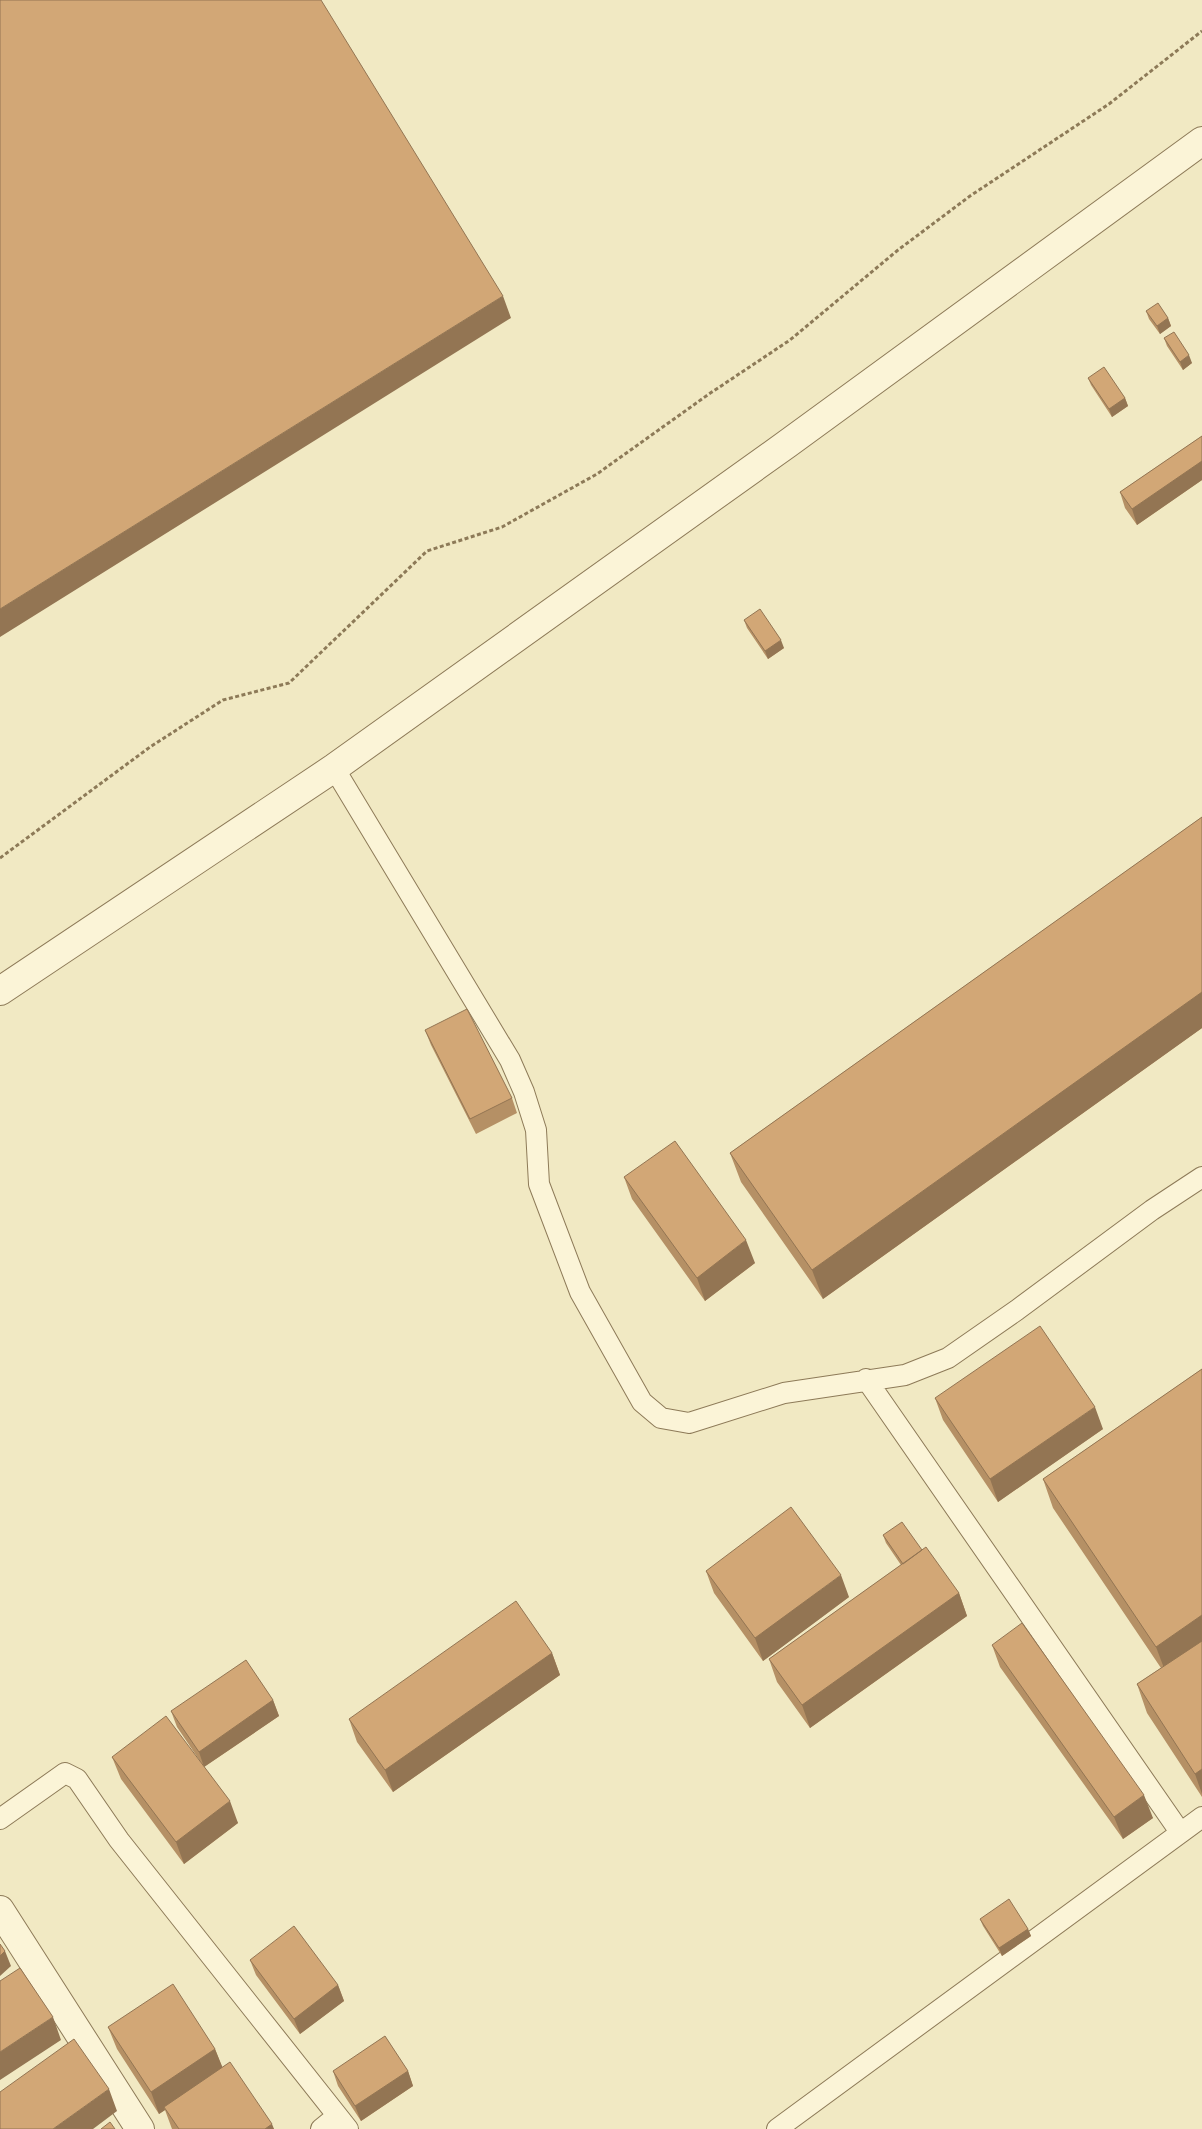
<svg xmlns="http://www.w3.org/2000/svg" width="1202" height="2129" viewBox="0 0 1202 2129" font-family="'Times New Roman',serif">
<rect width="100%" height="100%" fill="#f1e9c3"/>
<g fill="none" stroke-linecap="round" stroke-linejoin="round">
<defs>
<path id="service" d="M334 768 510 1060 524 1092 536 1130 539 1184 580 1292 642 1402 661 1418 689 1423 784 1393 905 1375 948 1358 1017 1310 1152 1210 1202 1177
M866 1379 1180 1832
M0 1819 65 1773 77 1779 119 1840 348 2129
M321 2129 337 2116
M777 2129 1202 1817"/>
<path id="minor" d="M0 991 334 768 787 444 1202 141
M0 1910 140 2129"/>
</defs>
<use href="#service" stroke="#8d7a58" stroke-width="22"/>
<use href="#minor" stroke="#8d7a58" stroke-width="30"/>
<path stroke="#8d7a58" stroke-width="3" stroke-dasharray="4 2.5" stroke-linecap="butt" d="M0 858 150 747 223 700 289 683 427 551 502 527 597 474 709 394 790 340 898 250 970 196 1109 104 1202 31"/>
<use href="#service" stroke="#fbf4d7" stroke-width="20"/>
<use href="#minor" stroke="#fbf4d7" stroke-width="28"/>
</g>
<path fill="#b59065" d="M1146 311 1168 318 1171 326 1160 334 1149 319Z
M1164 338 1192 363 1183 370 1167 346Z
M1088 378 1125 398 1128 406 1112 417 1091 385Z
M1202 436V480L1137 525 1125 508 1120 492Z
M744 620 784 648 768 659 747 628Z
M1202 817V1028L823 1299 741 1182 730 1153Z
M425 1030 512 1098 517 1113 476 1134 431 1045Z
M624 1177 755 1263 705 1301 632 1199Z
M1202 1369V1797L1147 1713 1137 1684 1161 1668 1053 1508 1043 1479Z
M935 1398 1103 1429 998 1502 943 1420Z
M883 1535 959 1593 967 1616 810 1728 777 1682 769 1659 901 1565 886 1543Z
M706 1571 849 1597 763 1661 714 1593Z
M992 1645 1153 1818 1123 1839 1000 1667Z
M552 1653 560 1675 393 1792 357 1742 349 1719Z
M273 1700 279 1716 204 1767 238 1823 184 1864 121 1779 112 1757 204 1767 177 1727 171 1711Z
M980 1919 1028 1929 1031 1936 1002 1956 983 1926Z
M250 1960 338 1985 344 2001 300 2034 256 1975Z
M108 2027 215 2049 222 2067 274 2129H172L165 2110 159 2114 117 2049Z
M333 2071H408L413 2086 361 2121 338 2086Z"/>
<path fill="#937553" d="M503 296 511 318 0 637V609Z
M1168 318 1171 326 1160 334 1157 326Z
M1189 355 1192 363 1183 370 1180 362Z
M1125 398 1128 406 1112 417 1109 409Z
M1202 461V480L1137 525 1132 509Z
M781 640 784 648 768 659 765 651Z
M1202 992V1028L823 1299 812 1270Z
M746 1240 755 1263 705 1301 697 1278Z
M1095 1407 1103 1429 998 1502 990 1479Z
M841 1575 849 1597 763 1661 755 1638Z
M959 1593 967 1616 810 1728 802 1705Z
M1202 1615V1651L1167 1676 1156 1647Z
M552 1653 560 1675 393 1792 385 1770Z
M273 1700 279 1716 204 1767 199 1752Z
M1202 1769V1794L1195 1774Z
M1144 1795 1153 1818 1123 1839 1114 1817Z
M230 1801 238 1823 184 1864 176 1842Z
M1028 1929 1031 1936 1002 1956 999 1948Z
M5 1951 11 1966 0 1976V1956Z
M338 1985 344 2001 300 2034 294 2019Z
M53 2017 61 2040 0 2080V2052Z
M215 2049 224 2071 164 2107 165 2110 159 2114 151 2092Z
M408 2071 413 2086 361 2121 355 2106Z
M109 2089 117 2111 93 2129H53Z
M272 2124 274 2129H265Z"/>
<path fill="#d2a776" stroke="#937553" d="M0 0H321L503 296 0 609Z
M1158 303 1168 318 1157 326 1146 311Z
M1174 332 1189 355 1180 362 1164 338Z
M1104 367 1125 398 1109 409 1088 378Z
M1202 436V461L1132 509 1120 492Z
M760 609 781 640 765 651 744 620Z
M1202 817V992L812 1270 730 1153Z
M467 1009 512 1098 470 1119 425 1030Z
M675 1141 746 1240 697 1278 624 1177Z
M1040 1326 1095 1407 990 1479 935 1398Z
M1202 1369V1615L1156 1647 1043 1479Z
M791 1507 841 1575 755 1638 706 1571Z
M902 1522 922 1550 903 1564 883 1535Z
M926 1547 959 1593 802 1705 769 1659Z
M516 1601 552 1653 385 1770 349 1719Z
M1022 1623 1144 1795 1114 1817 992 1645Z
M1202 1641V1769L1195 1774 1137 1684Z
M246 1660 273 1700 199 1752 171 1711Z
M166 1716 230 1801 176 1842 112 1757Z
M1009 1899 1028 1929 999 1948 980 1919Z
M294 1926 338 1985 294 2019 250 1960Z
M0 1944 5 1951 0 1956Z
M20 1968 53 2017 0 2052V1981Z
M173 1984 215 2049 151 2092 108 2027Z
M385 2036 408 2071 355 2106 333 2071Z
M74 2039 109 2089 53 2129H0V2092Z
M230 2062 272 2124 265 2129H179L164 2107Z
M110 2122 115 2129H101Z"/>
</svg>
